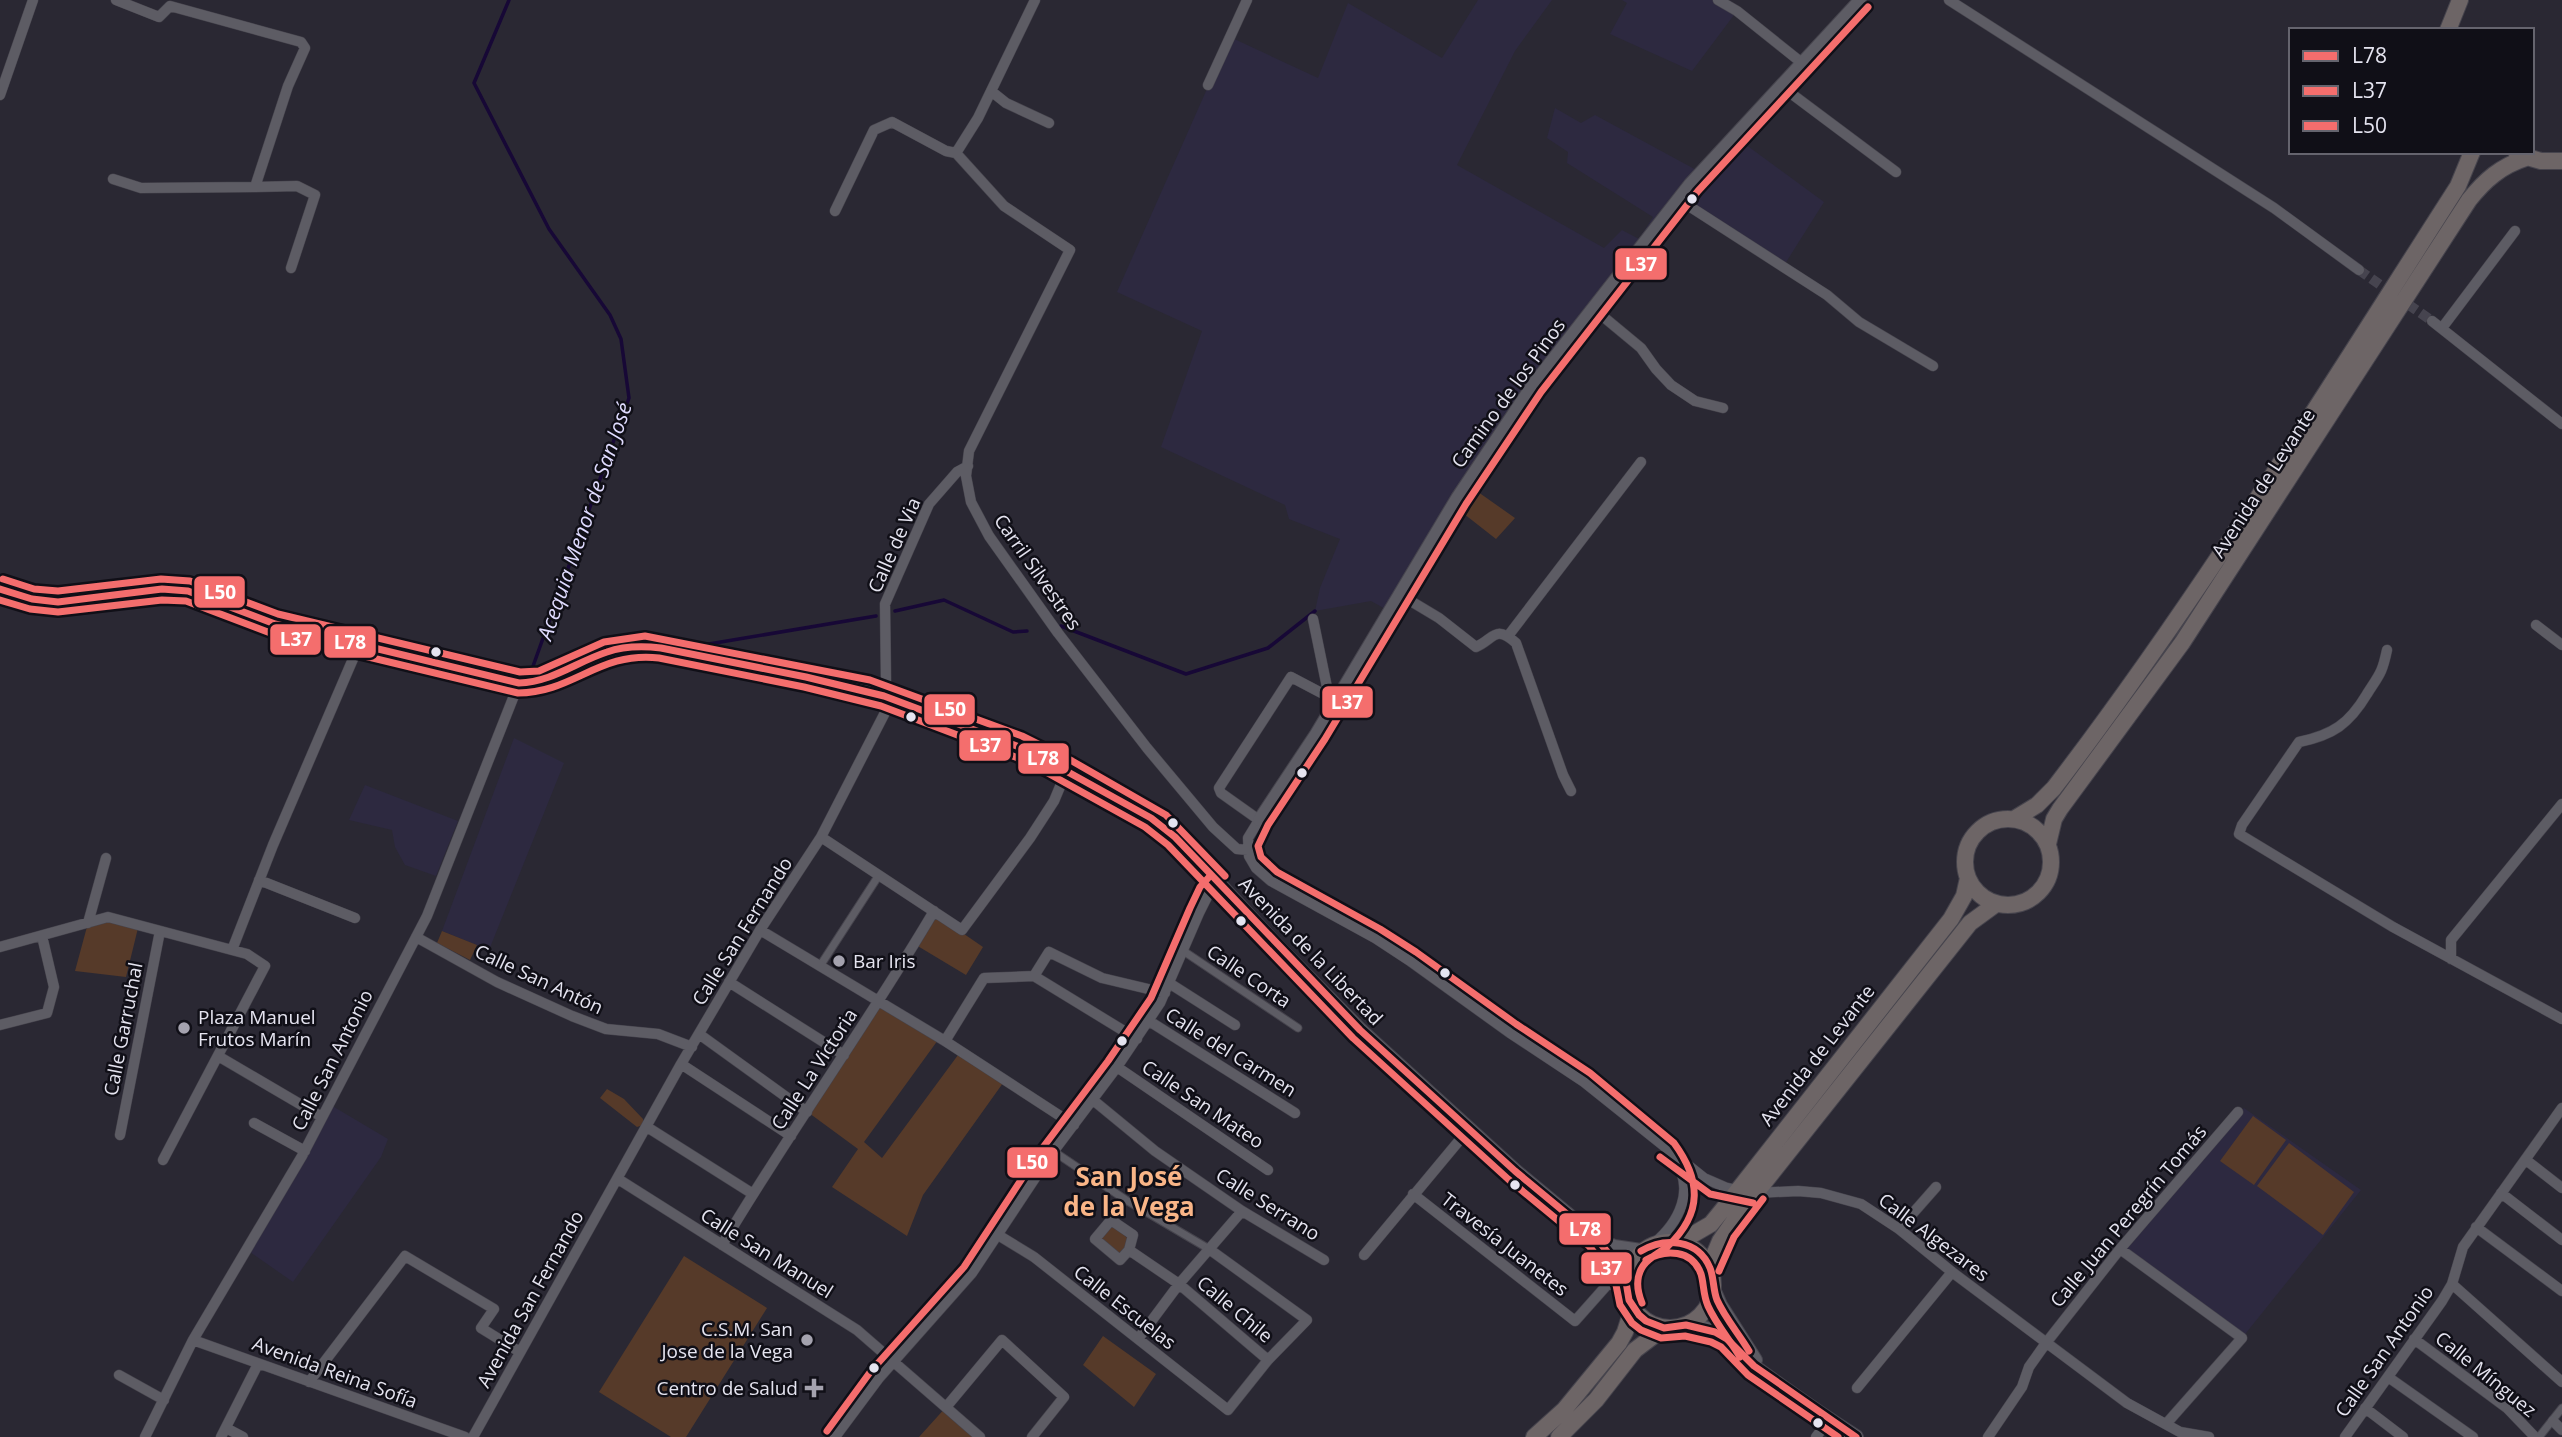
<svg xmlns="http://www.w3.org/2000/svg" width="2562" height="1437" viewBox="0 0 2562 1437" font-family="'Open Sans',sans-serif">
<rect width="100%" height="100%" fill="#2a2833"/>
<path fill="#2d2940" d="M1478 0H1552L1515 51 1457 165 1604 248 1622 230 1639 239 1653 217 1567 163 1568 152 1547 138 1555 108 1581 123 1595 115 1700 172 1734 136 1824 202 1783 267 1678 199 1532 386 1389 611 1371 601 1315 611 1320 588 1340 539 1289 519 1285 505 1161 447 1202 331 1117 292 1230 37 1318 78 1348 3 1442 58Z
M1622 0H1718L1737 11 1692 71 1610 34 1627 3Z
M514 738 564 763 489 950 442 931Z
M365 785 458 821 436 876 405 865 395 847 392 830 349 820Z
M329 1104 388 1139 381 1157 293 1282 247 1250Z
M2244 1108 2361 1190 2242 1338 2120 1249Z"/>
<path fill="#563a29" d="M1471 487 1515 518 1496 539 1459 510Z
M935 914 983 947 966 975 916 945Z
M108 917 138 928 126 977 75 971 88 923Z
M442 931 477 945 470 960 437 943Z
M880 1003 938 1040 864 1142 882 1158 958 1055 1003 1083 923 1195 907 1236 832 1187 858 1149 809 1113Z
M607 1089 624 1099 643 1119V1125L637 1127 600 1098Z
M2253 1116 2286 1140 2254 1185 2220 1161Z
M2289 1143 2354 1192 2323 1235 2257 1186Z
M1109 1226H1113L1131 1241 1120 1256 1099 1238Z
M684 1256 767 1308 686 1437H671L599 1392Z
M1103 1336 1156 1374 1134 1407 1083 1365Z
M947 1406 981 1437H919Z"/>
<g fill="none" stroke-linecap="round" stroke-linejoin="round">
<path stroke="#170836" stroke-width="3.5" d="M509 0 474 83 549 229 610 315 621 339 629 398 532 669
M895 611 944 600 1013 632 1027 631
M1061 626 1186 674 1268 648 1315 611
M651 635 703 645 876 616"/>
<path stroke="#46444f" stroke-width="10" stroke-dasharray="10 5" stroke-linecap="butt" d="M2359 270 2432 321"/>
<defs>
<path id="pedestrian" d="M1182 950 1298 1028
M820 966 879 875
M1053 1151 1126 1200 1209 1249
M2539 1437 2562 1408"/>
<path id="minor" d="M1718 0 1737 11 1802 63
M1949 0 2274 208 2359 270
M1208 85 1247 0
M1781 86 1896 172
M991 91 1006 103 1049 123
M0 95 33 0
M956 153 1004 206 1070 250 969 451 966 476 971 502 989 536 1058 633 1147 748 1213 827 1237 849 1248 850
M956 153 978 118 1035 0
M113 179 141 188 255 187 288 86 305 48 301 42 170 6 159 17 116 0
M255 187 297 186 315 195 291 268
M1678 199 1827 295 1859 322 1933 366
M835 211 874 130 892 122 946 151 956 153
M1594 309 1641 348 1656 369 1671 385 1695 401 1723 408
M2432 321 2562 424
M2442 328 2515 231
M1399 594 1439 618 1476 647C1494 639 1495 624 1516 643L1563 775 1571 791
M1313 619 1329 697 1332 699
M2536 625 2562 645
M1508 636 1641 462
M2387 650C2382 674 2379 675 2367 694 2349 724 2333 735 2299 742L2242 825 2239 834 2393 927 2562 1019
M884 696 886 683 885 604 929 504 957 472 968 466
M1329 697 1291 677 1219 788 1221 793 1259 820 1248 838 1249 856 1256 868 1271 881 1375 938 1410 961 1510 1033 1584 1082 1704 1178 1727 1188 1741 1191
M821 837 962 930 1030 838 1054 801 1067 770
M259 880 355 918
M88 923 106 858
M760 930 945 1041 1074 1125
M416 937 497 982 572 1016 606 1029 658 1034 692 1047
M0 947 108 917 247 954 265 966 163 1160
M232 950 273 845 359 645
M2451 959V940L2562 804
M1034 976 1049 952 1102 978 1165 993
M729 982 844 1055
M1169 983 1235 1025
M1149 1021 1295 1113
M0 1025 47 1013 54 987 42 936
M699 1034 807 1112
M945 1041 984 978 1034 976 1137 1039
M218 1056 322 1117
M681 1064 791 1136
M1117 1067 1268 1170
M1093 1100 1155 1151 1242 1211 1324 1260
M254 1123 305 1151
M647 1127 753 1194
M120 1135 160 931
M2526 1160 2562 1188
M618 1179 857 1330 980 1437
M1756 1193 1798 1191 1821 1193 1861 1204 1899 1229 1952 1272 2127 1403 2180 1432 2209 1437
M2501 1193 2562 1240
M1413 1194 1575 1321 1607 1285 1618 1284 1627 1292
M1111 1220 1133 1235 1129 1250 1120 1260 1095 1239Z
M2476 1227 2562 1291
M1899 1229 1936 1187
M998 1235 1034 1257 1228 1410 1268 1360 1307 1320 1209 1249
M1653 1244C1679 1223 1697 1188 1673 1158
M722 1245C789 1132 867 1025 934 911
M2120 1249 2242 1338 2166 1424
M1129 1250 1179 1284 1268 1360
M1364 1255 1468 1130
M2452 1284 2562 1382
M1138 1339 1179 1284 1242 1211
M2414 1339 2507 1408 2535 1437
M193 1340 465 1437
M119 1375 164 1400
M2388 1377 2473 1437
M309 1382 405 1256 494 1309 481 1328 520 1352
M1857 1388 1952 1272
M947 1406 1002 1340 1064 1397 1032 1437
M2365 1408 2403 1437
M2553 1421 2562 1430
M226 1428 243 1437
M145 1437 193 1340 302 1156 427 916 519 683
M221 1437 258 1364
M473 1437 681 1064 760 930 821 837 892 699
M835 1437 879 1378 972 1273 1047 1160 1117 1067 1160 1003 1199 913 1209 893 1218 883
M1816 1437 1829 1420
M1988 1437 2022 1387 2029 1367 2046 1343 2120 1249 2238 1112
M2345 1437 2442 1301 2452 1284 2463 1247 2562 1108"/>
<path id="tertiary" d="M1259 820 1316 734 1457 498 1532 386 1690 184 1860 0"/>
<path id="secondary" d="M0 589 32 599 58 602 162 589 188 591 275 624 519 683C549 685 574 664 601 654 620 646 641 645 661 648L806 677 884 696 1030 751 1151 818 1175 837 1279 948 1360 1030 1515 1171 1597 1239 1609 1253 1626 1282
M1602 1242 1614 1247 1641 1251
M1713 1289 1720 1305 1755 1360
M1686 1325C1727 1329 1726 1345 1753 1366 1787 1391 1821 1415 1856 1437"/>
<path id="primary" d="M2448 30 2460 0
M2517 154 2541 161H2562
M1965 862a43 43 0 1 1 86 0a43 43 0 1 1-86 0Z
M2014 819 2037 805 2054 788C2201 596 2327 390 2458 186L2472 152
M2048 844 2054 819 2060 809 2182 643 2469 200C2485 180 2501 166 2526 158
M1627 1285a43 43 0 1 1 86 0a43 43 0 1 1-86 0Z
M1680 1242 1711 1224 1724 1208 1951 919 1964 896 1968 878
M1709 1267 1720 1241 1736 1218 1970 923 1996 904
M1534 1437 1564 1410 1619 1343 1625 1332 1633 1307
M1559 1437 1596 1400 1635 1350 1664 1328"/>
</defs>
<use href="#pedestrian" stroke="#46444d" stroke-width="9"/>
<use href="#minor" stroke="#46444d" stroke-width="11"/>
<use href="#tertiary" stroke="#46444d" stroke-width="14"/>
<use href="#secondary" stroke="#46444d" stroke-width="16"/>
<use href="#primary" stroke="#46444d" stroke-width="18"/>
<use href="#pedestrian" stroke="#5d5c64" stroke-width="7"/>
<use href="#minor" stroke="#5d5c64" stroke-width="10"/>
<use href="#tertiary" stroke="#5d5c64" stroke-width="12"/>
<use href="#secondary" stroke="#5d5c64" stroke-width="14"/>
<use href="#primary" stroke="#6d6566" stroke-width="16"/>
<defs>
<path id="bus-1" d="M0 589 32 599 58 602 162 589 188 591 275 624 519 683C552 682 576 662 607 652 624 646 643 646 661 648L806 677 884 696 1030 751 1151 818 1175 837 1360 1030 1515 1171 1597 1239 1616 1263 1626 1282 1629 1300 1639 1315 1646 1321 1664 1328 1686 1325 1715 1332 1727 1339 1754 1366 1856 1437
M1641 1251C1665 1237 1698 1239 1710 1268 1714 1278 1713 1290 1717 1300 1725 1318 1739 1334 1749 1351"/>
<path id="bus-2" d="M0 600 30 609 58 612 162 600 186 601 273 634 518 693C573 693 599 651 659 658L804 687 881 706 1026 761 1145 827 1168 845 1353 1038 1508 1179 1589 1246 1607 1269 1616 1285 1620 1305 1632 1323 1641 1330 1661 1338 1685 1336 1711 1342 1721 1347 1748 1375 1838 1437
M1660 1157 1710 1194 1753 1203
M1646 1260C1665 1249 1692 1249 1701 1274 1704 1284 1703 1295 1708 1306 1716 1324 1730 1340 1740 1357
M1719 1271 1734 1237 1763 1199
M1642 1303C1637 1291 1635 1278 1643 1266 1649 1257 1660 1253 1668 1246 1703 1213 1701 1180 1674 1143L1590 1073 1516 1024 1416 952 1380 929 1277 872 1261 857 1258 846 1268 825 1325 739 1466 504 1541 392 1698 191 1868 7"/>
<path id="bus-3" d="M3 579 34 589 58 591 161 579 190 581 278 614 520 672 539 671 604 642 645 636 870 680 1022 736 1072 761 1166 815 1225 876
M827 1431 871 1371 964 1267 1038 1154 1108 1061 1151 998 1190 908 1200 887 1210 876"/>
</defs>
<use href="#bus-1" stroke="#100f17" stroke-width="12"/>
<use href="#bus-2" stroke="#100f17" stroke-width="12"/>
<use href="#bus-3" stroke="#100f17" stroke-width="12"/>
<use href="#bus-1" stroke="#f46d6d" stroke-width="7"/>
<use href="#bus-2" stroke="#f46e6d" stroke-width="7"/>
<use href="#bus-3" stroke="#f46d6d" stroke-width="7"/>
</g>
<g fill="#e5e4f0" stroke="#100f17" stroke-width="2.5">
<circle cx="1692" cy="199" r="6"/>
<circle cx="436" cy="652" r="6"/>
<circle cx="911" cy="717" r="6"/>
<circle cx="1302" cy="773" r="6"/>
<circle cx="1173" cy="823" r="6"/>
<circle cx="1241" cy="921" r="6"/>
<circle cx="1445" cy="973" r="6"/>
<circle cx="1122" cy="1041" r="6"/>
<circle cx="1515" cy="1185" r="6"/>
<circle cx="874" cy="1368" r="6"/>
<circle cx="1818" cy="1423" r="6"/>
</g>
<g fill="#a4a2ae" stroke="#100f17" stroke-width="2.5">
<circle cx="839" cy="961" r="7"/>
<circle cx="184" cy="1028" r="7"/>
<circle cx="807" cy="1340" r="7"/>
<path d="M810.5 1377.5h7v7h7v7h-7v7h-7v-7h-7v-7h7z"/>
</g>
<g text-anchor="middle" dominant-baseline="central" stroke-width="5" stroke-linejoin="round" paint-order="stroke">
<g font-size="19" fill="#e5e4f0" stroke="#100f17">
<text transform="translate(1508 393) rotate(-54)">Camino de los Pinos</text>
<text transform="translate(2263 483) rotate(-57)">Avenida de Levante</text>
<text transform="translate(894 545) rotate(-66)">Calle de Via</text>
<text transform="translate(1038 572) rotate(55)">Carril Silvestres</text>
<text transform="translate(742 931) rotate(-58)">Calle San Fernando</text>
<text transform="translate(1311 951) rotate(46)">Avenida de la Libertad</text>
<text transform="translate(1249 976) rotate(34)">Calle Corta</text>
<text transform="translate(539 979) rotate(25)">Calle San Antón</text>
<text transform="translate(123 1029) rotate(-79)">Calle Garruchal</text>
<text transform="translate(1231 1052) rotate(32)">Calle del Carmen</text>
<text transform="translate(1817 1055) rotate(-52)">Avenida de Levante</text>
<text transform="translate(332 1060) rotate(-63)">Calle San Antonio</text>
<text transform="translate(814 1069) rotate(-57)">Calle La Victoria</text>
<text transform="translate(1203 1104) rotate(34)">Calle San Mateo</text>
<text transform="translate(1268 1204) rotate(32)">Calle Serrano</text>
<text transform="translate(2128 1216) rotate(-50)">Calle Juan Peregrín Tomás</text>
<text transform="translate(1934 1237) rotate(37)">Calle Algezares</text>
<text transform="translate(1505 1244) rotate(38)">Travesía Juanetes</text>
<text transform="translate(767 1253) rotate(32)">Calle San Manuel</text>
<text transform="translate(530 1299) rotate(-61)">Avenida San Fernando</text>
<text transform="translate(1125 1307) rotate(38)">Calle Escuelas</text>
<text transform="translate(1235 1309) rotate(40)">Calle Chile</text>
<text transform="translate(2384 1351) rotate(-55)">Calle San Antonio</text>
<text transform="translate(335 1372) rotate(20)">Avenida Reina Sofía</text>
<text transform="translate(2486 1374) rotate(39)">Calle Mínguez</text>
</g>
<g font-size="19" fill="#e5e4f0" stroke="#100f17" text-anchor="start">
<text x="853" y="961">Bar Iris</text>
<text x="198" y="1017">Plaza Manuel<tspan x="198" dy="22">Frutos Marín</tspan></text>
<text x="793" y="1329" text-anchor="end">C.S.M. San<tspan x="793" dy="22">Jose de la Vega</tspan></text>
<text x="798" y="1388" text-anchor="end">Centro de Salud</text>
</g>
<g font-size="21" font-style="italic" fill="#dfdbfe" stroke="#100f17">
<text transform="translate(584 521) rotate(-71)">Acequia Menor de San José</text>
</g>
<g font-size="26" font-weight="bold" fill="#f9b587" stroke="#100f17">
<text x="1129" y="1176">San José<tspan x="1129" dy="30">de la Vega</tspan></text>
</g>
</g>
<g stroke="#100f17" stroke-width="2.5">
<rect x="1614" y="247" width="54" height="34" rx="7" fill="#f46e6d"/>
<rect x="193" y="575" width="53" height="34" rx="7" fill="#f46d6d"/>
<rect x="269" y="623" width="53" height="33" rx="7" fill="#f46e6d"/>
<rect x="323" y="625" width="54" height="34" rx="7" fill="#f46d6d"/>
<rect x="1321" y="685" width="53" height="34" rx="7" fill="#f46e6d"/>
<rect x="923" y="693" width="53" height="33" rx="7" fill="#f46d6d"/>
<rect x="958" y="729" width="54" height="33" rx="7" fill="#f46e6d"/>
<rect x="1017" y="742" width="53" height="33" rx="7" fill="#f46d6d"/>
<rect x="1006" y="1146" width="53" height="33" rx="7" fill="#f46d6d"/>
<rect x="1558" y="1212" width="54" height="34" rx="7" fill="#f46d6d"/>
<rect x="1580" y="1251" width="53" height="34" rx="7" fill="#f46e6d"/>
</g>
<g font-size="19" text-anchor="middle" font-weight="bold" fill="#fff">
<text x="1641" y="271">L37</text>
<text x="220" y="599">L50</text>
<text x="296" y="646">L37</text>
<text x="350" y="649">L78</text>
<text x="1347" y="709">L37</text>
<text x="950" y="716">L50</text>
<text x="985" y="752">L37</text>
<text x="1043" y="765">L78</text>
<text x="1032" y="1169">L50</text>
<text x="1585" y="1236">L78</text>
<text x="1606" y="1275">L37</text>
</g>
<rect x="2289" y="28" width="245" height="126" fill="#100f17" stroke="#65646e" stroke-width="2"/>
<rect x="2303" y="51" width="35" height="10" fill="#f46d6d" stroke="#65646e" stroke-width="2"/>
<text x="2352" y="63" font-size="21" fill="#e5e4f0">L78</text>
<rect x="2303" y="86" width="35" height="10" fill="#f46e6d" stroke="#65646e" stroke-width="2"/>
<text x="2352" y="98" font-size="21" fill="#e5e4f0">L37</text>
<rect x="2303" y="121" width="35" height="10" fill="#f46d6d" stroke="#65646e" stroke-width="2"/>
<text x="2352" y="133" font-size="21" fill="#e5e4f0">L50</text>
</svg>
